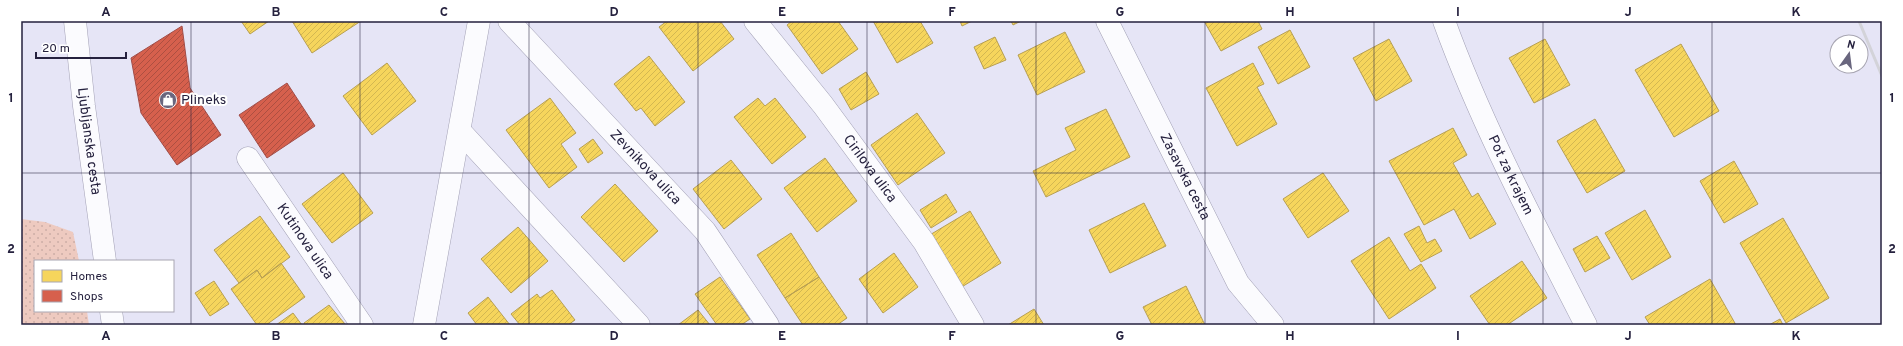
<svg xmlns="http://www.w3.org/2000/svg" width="1903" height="346" viewBox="0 0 1903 346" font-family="Overpass,sans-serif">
<defs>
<pattern id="grass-dots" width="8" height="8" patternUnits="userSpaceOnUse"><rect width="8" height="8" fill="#eecac0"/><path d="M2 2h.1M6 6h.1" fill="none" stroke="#ccada6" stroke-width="1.8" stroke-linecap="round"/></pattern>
<pattern id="homes-hatch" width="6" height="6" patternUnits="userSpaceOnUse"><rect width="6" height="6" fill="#f6d55c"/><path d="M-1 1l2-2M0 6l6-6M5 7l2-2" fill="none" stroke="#d3b751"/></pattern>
<pattern id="shops-hatch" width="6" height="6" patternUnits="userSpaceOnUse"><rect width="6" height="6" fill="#d6604d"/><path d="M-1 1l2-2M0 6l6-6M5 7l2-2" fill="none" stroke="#ad4f41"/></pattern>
</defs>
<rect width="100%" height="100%" fill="#e6e5f6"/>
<path fill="url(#grass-dots)" d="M21 219 45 222 73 232 79 261H35V311H87L89 325H21Z"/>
<path fill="url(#homes-hatch)" stroke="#b79f53" d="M241 21H269L250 34Z
M292 21H361L312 53Z
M667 21H720L734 39 693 71 659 27Z
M792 21H838L858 49 822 74 787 25Z
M873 21H920L933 43 897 63Z
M960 21H972L962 26Z
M1011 21H1021L1013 25Z
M1204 21H1258L1262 29 1221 51Z
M1290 30 1310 67 1278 84 1258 47Z
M1065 32 1085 72 1037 95 1018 55Z
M995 37 1006 60 984 69 974 47Z
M1389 39 1412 81 1376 101 1353 58Z
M1545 39 1570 85 1534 103 1509 58Z
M1681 44 1719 111 1674 137 1635 70Z
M649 56 685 102 655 126 641 108 636 111 614 84Z
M387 63 416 101 372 135 343 96Z
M1253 63 1264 84 1257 87 1277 124 1237 146 1206 88Z
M866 72 879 94 851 110 839 89Z
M550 98 576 133 561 144 577 167 549 188 506 130Z
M758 98 765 106 775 98 806 137 772 164 734 117Z
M1106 109 1130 157 1046 197 1033 171 1076 150 1065 128Z
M917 113 945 153 898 185 871 145Z
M1595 119 1625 171 1587 193 1557 141Z
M1453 128 1467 155 1453 163 1472 197 1478 193 1496 224 1470 239 1454 209 1424 225 1389 161Z
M593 139 603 153 588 163 579 149Z
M825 158 857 201 817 232 784 188Z
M731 160 762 199 724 229 693 189Z
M1734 161 1758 204 1724 223 1700 181Z
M343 173 373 213 332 243 302 204Z
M1323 173 1349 211 1308 238 1283 199Z
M615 184 658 231 624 262 581 217Z
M946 194 957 212 931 228 920 210Z
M1144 203 1166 246 1110 273 1089 230Z
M1645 210 1671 257 1632 280 1605 233Z
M970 211 1001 263 960 288 928 236Z
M260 216 290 257 262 278 257 270 239 283 214 250Z
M1783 218 1829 298 1786 323 1740 243Z
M1419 226 1427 243 1435 239 1442 251 1421 262 1404 234Z
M518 227 548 261 511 293 481 259Z
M791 233 819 277 785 298 757 255Z
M1597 236 1610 258 1585 272 1573 249Z
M1389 237 1410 271 1421 264 1436 288 1389 319 1351 261Z
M894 253 918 287 883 313 859 279Z
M1522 261 1547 298 1507 325H1490L1470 296Z
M281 263 305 297 266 325H257L231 289 257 270 262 278Z
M720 277 750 319 741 325H717L695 294Z
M819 277 847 318 837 325H803L785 298Z
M1710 279 1736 325H1650L1645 317Z
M214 281 229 304 210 316 195 293Z
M1186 286 1205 325H1152L1143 307Z
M552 290 575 320 568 325H520L511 314 537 294 540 298Z
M488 297 510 325H477L468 313Z
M329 305 345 324 305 325 304 323Z
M1034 309 1044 325H1008Z
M698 310 710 325H678Z
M293 313 302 325H276Z
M1780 319 1783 325H1769Z"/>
<path fill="url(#shops-hatch)" stroke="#a14d48" d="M182 26 190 88 221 135 177 165 141 113 131 58Z
M287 83 315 126 267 158 239 115Z"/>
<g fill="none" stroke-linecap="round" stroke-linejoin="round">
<defs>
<g id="minor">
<path id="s1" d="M509 21 705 231 768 325"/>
<path id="s2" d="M755 21 823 105 924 242 973 325"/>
<path id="s3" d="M1107 21 1238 283 1273 325"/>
<path id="s4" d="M1444 21C1482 126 1535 225 1586 325"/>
<path d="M460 131 639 325"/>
<path id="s5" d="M248 158 362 325"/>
<path d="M424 325 479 21"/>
</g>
<g id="major">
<path id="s6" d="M75 21 84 106 105 261"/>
<path d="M111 311 113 325"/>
</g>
</defs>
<use href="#minor" stroke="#a2a0b5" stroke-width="23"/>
<use href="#major" stroke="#a2a0b5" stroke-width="23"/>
<use href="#minor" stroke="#fbfbfe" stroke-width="22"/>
<use href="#major" stroke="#fbfbfe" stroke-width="22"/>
<path stroke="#d3d3d9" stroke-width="3" d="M1859 21 1882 76"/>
</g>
<path fill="none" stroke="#25213e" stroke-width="1" stroke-opacity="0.55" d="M191 21V325M360 21V325M529 21V325M698 21V325M867 21V325M1036 21V325M1205 21V325M1374 21V325M1543 21V325M1712 21V325M21 173H1882"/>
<defs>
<symbol id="shop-disc" viewBox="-11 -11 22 22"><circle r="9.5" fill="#69667e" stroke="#fff"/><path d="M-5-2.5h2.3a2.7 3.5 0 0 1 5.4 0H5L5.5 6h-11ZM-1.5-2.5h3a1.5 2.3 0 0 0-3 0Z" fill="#fff"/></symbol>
</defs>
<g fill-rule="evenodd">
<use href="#shop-disc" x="158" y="90" width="20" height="20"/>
</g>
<g text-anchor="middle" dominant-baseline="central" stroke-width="4" stroke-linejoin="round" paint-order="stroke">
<g font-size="14" fill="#25213e" stroke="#fff" text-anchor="start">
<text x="181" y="100">Plineks</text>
</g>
<g font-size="14" fill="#25213e" stroke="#fff">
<text stroke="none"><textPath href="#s6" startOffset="121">Ljubljanska cesta</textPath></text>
<text stroke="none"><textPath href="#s1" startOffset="200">Zevnikova ulica</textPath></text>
<text stroke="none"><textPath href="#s2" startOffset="187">Cirilova ulica</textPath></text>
<text stroke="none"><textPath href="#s4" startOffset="168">Pot za krajem</textPath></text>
<text stroke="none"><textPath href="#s3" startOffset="174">Zasavska cesta</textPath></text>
<text stroke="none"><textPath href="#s5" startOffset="101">Kutinova ulica</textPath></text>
</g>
</g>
<rect width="1903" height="346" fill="none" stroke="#ffffff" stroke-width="44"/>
<rect x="34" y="260" width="140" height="52" fill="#ffffff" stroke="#a8a6b2"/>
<rect x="42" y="270" width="20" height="12" fill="#f6d55c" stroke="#a8a6b2"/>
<text x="70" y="280" font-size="12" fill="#25213e">Homes</text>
<rect x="42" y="290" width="20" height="12" fill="#d6604d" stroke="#a8a6b2"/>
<text x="70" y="300" font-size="12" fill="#25213e">Shops</text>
<g transform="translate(1849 54) rotate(14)"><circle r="19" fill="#ffffff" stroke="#a8a6b2"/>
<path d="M0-3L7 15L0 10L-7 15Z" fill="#69667e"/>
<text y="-6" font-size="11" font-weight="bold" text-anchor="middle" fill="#25213e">N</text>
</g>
<path d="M36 52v6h90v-6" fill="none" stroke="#25213e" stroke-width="2"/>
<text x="42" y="52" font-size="12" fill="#25213e" stroke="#ffffff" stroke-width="3" paint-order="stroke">20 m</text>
<rect x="22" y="22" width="1859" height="302" fill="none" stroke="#25213e" stroke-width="1.5"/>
<g font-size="13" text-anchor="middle" font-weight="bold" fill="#25213e">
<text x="106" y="16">A</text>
<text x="276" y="16">B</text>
<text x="444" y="16">C</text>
<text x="614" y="16">D</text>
<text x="782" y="16">E</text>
<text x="952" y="16">F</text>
<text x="1120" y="16">G</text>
<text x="1290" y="16">H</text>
<text x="1458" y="16">I</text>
<text x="1628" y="16">J</text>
<text x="1796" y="16">K</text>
<text x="11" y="102">1</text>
<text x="1892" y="102">1</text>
<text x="11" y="253">2</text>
<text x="1892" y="253">2</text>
<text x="106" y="340">A</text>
<text x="276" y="340">B</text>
<text x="444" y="340">C</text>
<text x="614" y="340">D</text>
<text x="782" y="340">E</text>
<text x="952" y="340">F</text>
<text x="1120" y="340">G</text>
<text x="1290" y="340">H</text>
<text x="1458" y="340">I</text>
<text x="1628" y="340">J</text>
<text x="1796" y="340">K</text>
</g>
</svg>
